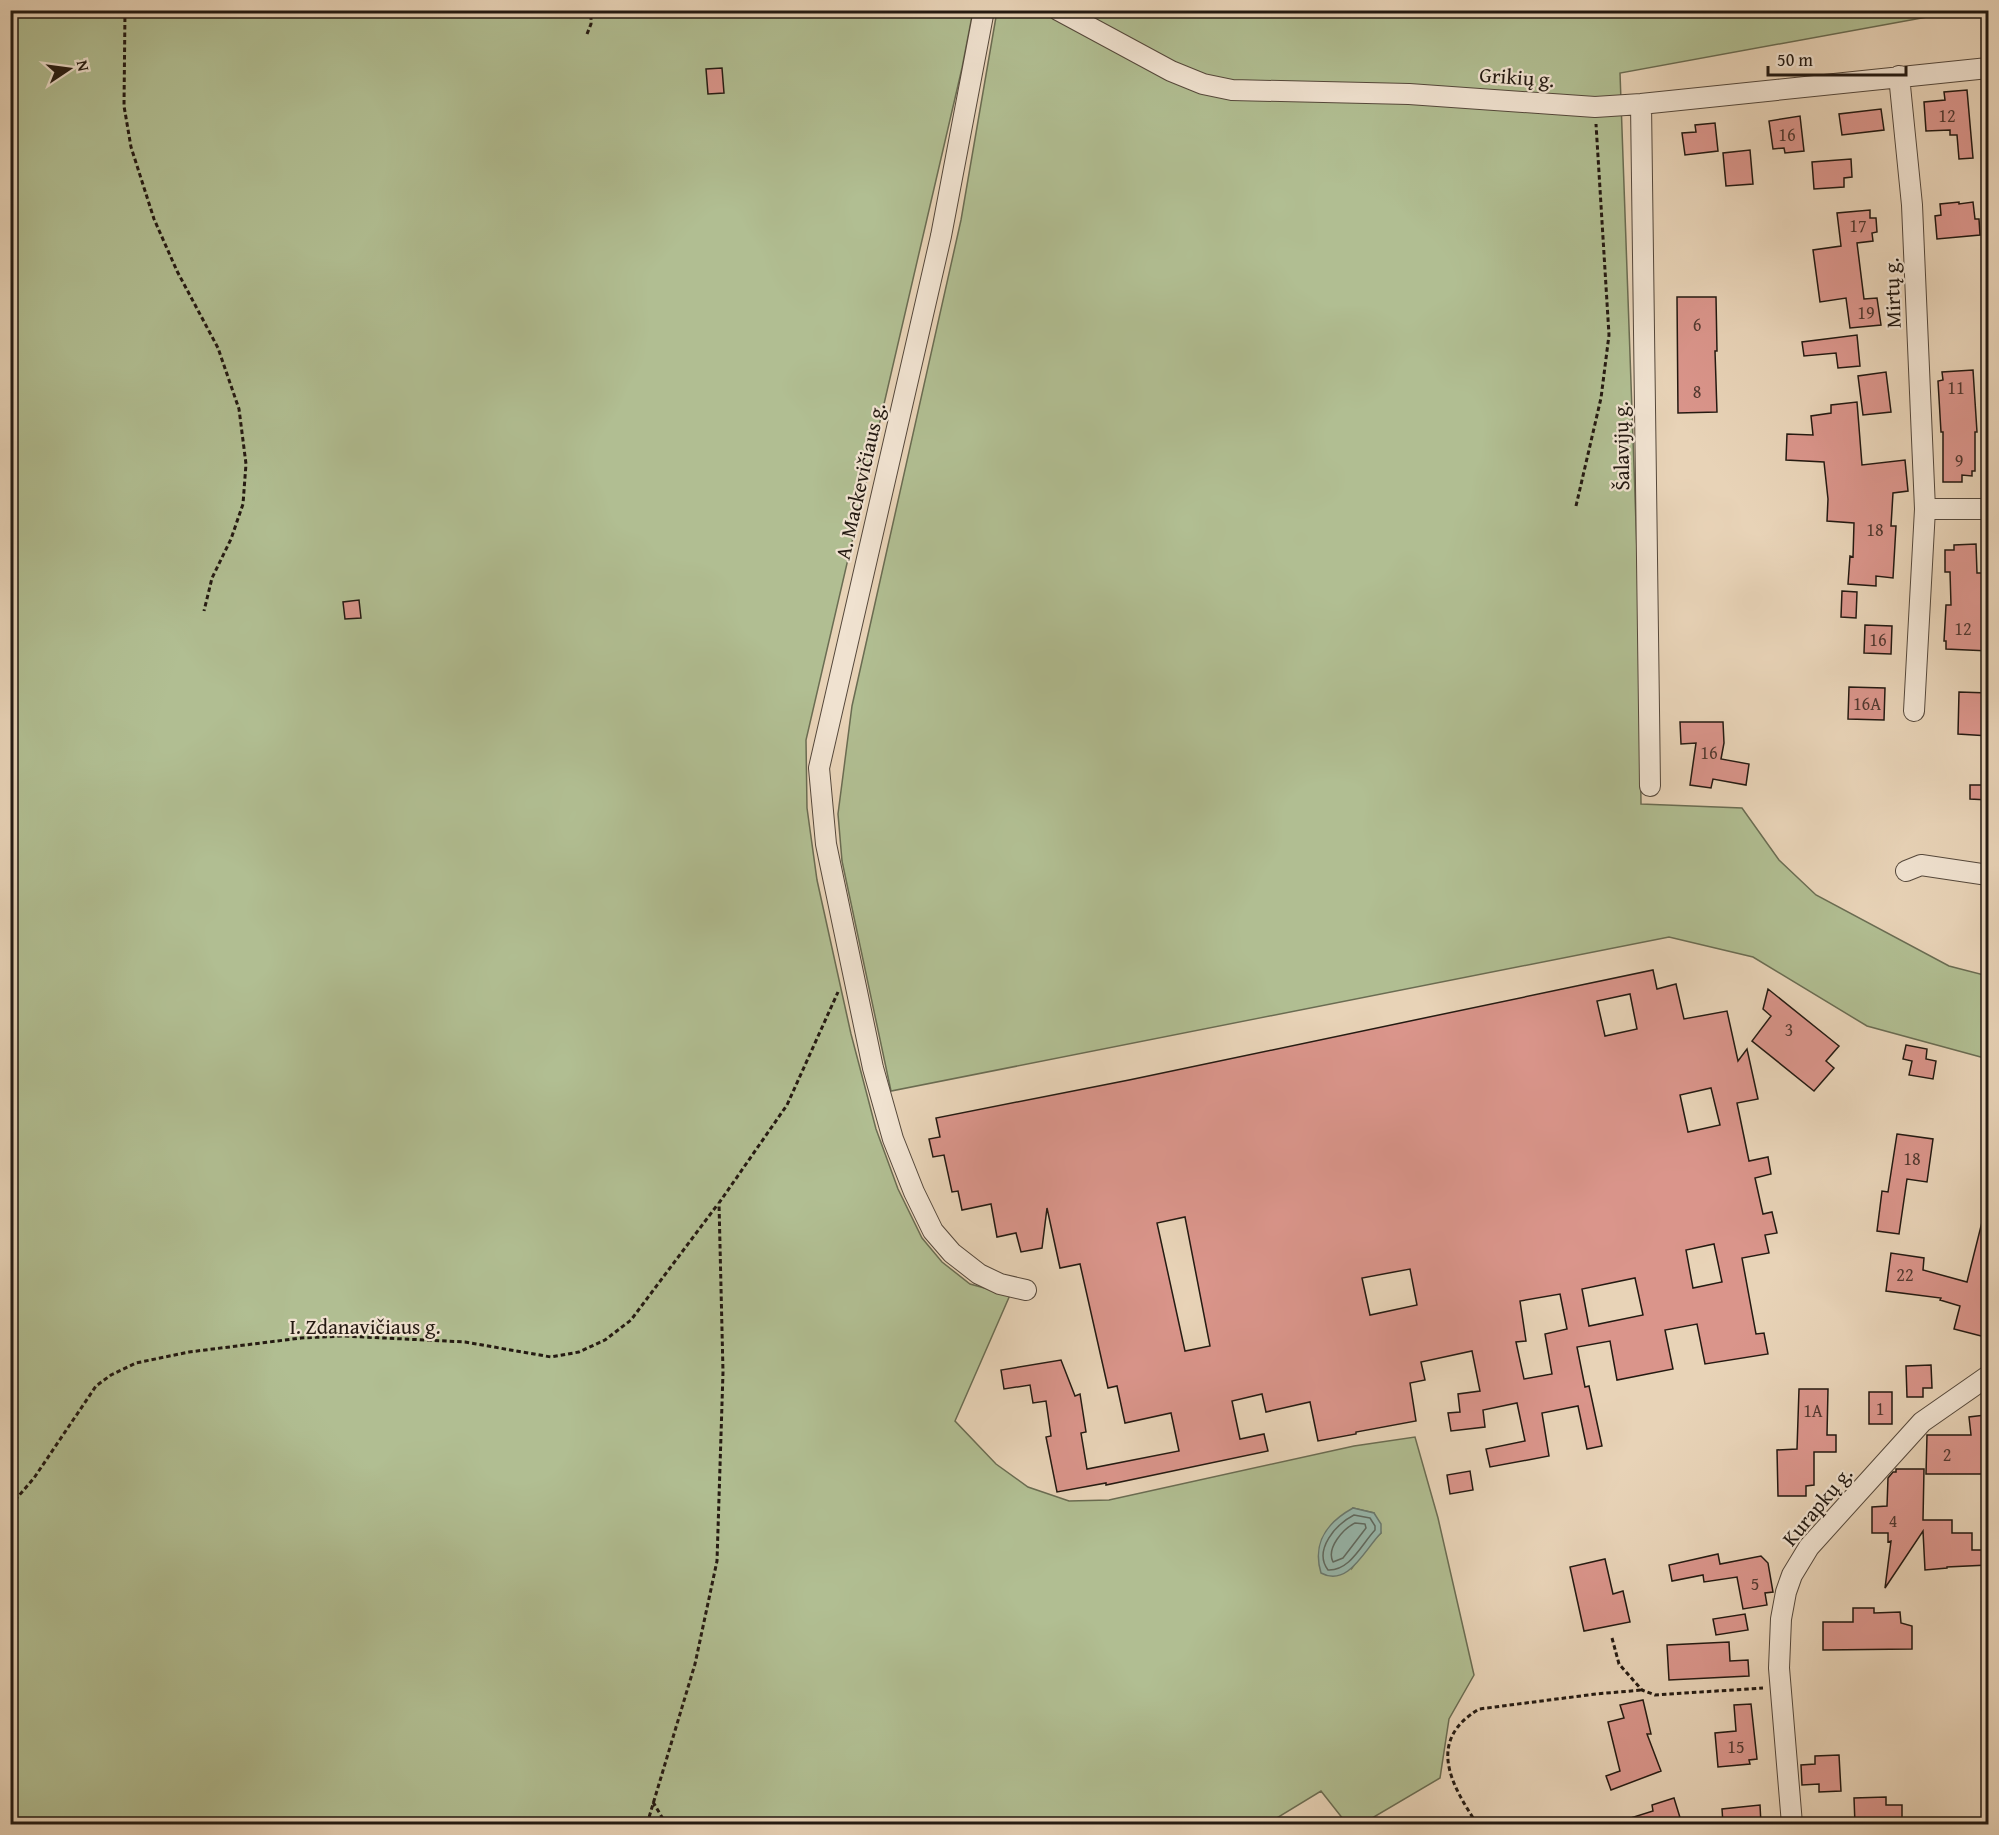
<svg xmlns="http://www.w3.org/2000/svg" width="1999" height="1835" viewBox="0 0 1999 1835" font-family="'Gentium Book Plus',serif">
<rect width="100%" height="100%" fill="#e8d3b7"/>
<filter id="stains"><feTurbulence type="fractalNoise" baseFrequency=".00333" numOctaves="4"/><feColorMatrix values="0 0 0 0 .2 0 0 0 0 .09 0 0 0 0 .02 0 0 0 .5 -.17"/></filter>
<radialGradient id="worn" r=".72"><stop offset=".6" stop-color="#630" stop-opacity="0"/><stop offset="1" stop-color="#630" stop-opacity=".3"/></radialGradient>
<path fill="#b1be92" stroke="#6a6c52" stroke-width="1.5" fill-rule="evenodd" d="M11 11H973L962 68 806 740 807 808 817 880 851 1034 876 1129 898 1189 922 1238 942 1262 970 1284 1010 1295 955 1421 996 1464 1028 1487 1069 1501 1109 1500 1354 1446 1415 1437 1438 1518 1474 1675 1449 1719 1440 1778 1362 1824H1347L1321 1791 1267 1824H11L10 916 13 914 10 898ZM1353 1508 1374 1513 1381 1533 1369 1544 1352 1568Z
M997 11H1960L1620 73 1638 580 1641 804 1742 808 1779 860 1816 895 1949 966 1988 976V1059L1867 1026 1753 957 1669 937 891 1091 842 861 838 814 852 706 961 220Z"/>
<path fill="#97b8ad" stroke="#69796f" stroke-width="1.5" d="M1353 1508 1374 1513 1381 1524V1533C1365 1549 1348 1588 1321 1573 1312 1543 1326 1523 1353 1508Z"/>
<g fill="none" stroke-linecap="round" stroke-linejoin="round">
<path stroke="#5e6960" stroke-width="1.5" d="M1354 1515 1370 1518 1375 1526V1530C1361 1545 1350 1571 1328 1570 1313 1550 1336 1524 1354 1515Z
M1355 1523 1365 1524 1366 1528 1343 1558 1333 1562C1326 1548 1343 1529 1355 1523Z"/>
</g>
<path fill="#da958b" stroke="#241a12" stroke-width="1.5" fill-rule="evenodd" d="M722 68 724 93 708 94 706 69Z
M1967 90 1973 158 1959 159 1957 135H1950V130L1926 131 1924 102 1945 100 1944 92Z
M1881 109 1884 130 1842 135 1839 114Z
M1800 116 1804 151 1785 153 1784 148 1773 149 1769 121Z
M1715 123 1718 151 1685 155 1682 133 1696 132 1695 125Z
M1750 150 1753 184 1726 186 1723 153Z
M1851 159 1852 177 1844 178V187L1814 189 1812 162Z
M1959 202V204L1973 202 1975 219H1979L1980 235 1937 239 1935 216 1941 215 1940 204Z
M1870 210V218H1876L1877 232 1872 233 1873 241 1857 243 1864 299 1877 298 1881 325 1850 328 1846 298 1820 302 1813 250 1841 246 1837 213Z
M1677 297H1716L1717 351H1715L1717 412 1678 413Z
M1857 335 1860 366 1838 368 1836 353 1804 356 1802 342Z
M1973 370 1977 432H1975V471H1972V476L1962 475V482H1943V432H1941L1938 381 1943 380 1942 372Z
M1886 372 1891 412 1863 415 1858 376Z
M1857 402 1862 465 1905 460 1908 491 1893 493 1891 526H1896L1893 578 1876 576V586L1848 584 1850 556 1853 557 1854 523 1827 521 1828 499 1824 462 1786 460 1787 434 1813 435 1811 416 1831 413V405Z
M1976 544 1977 573H1989V651L1946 649V641H1944L1946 605H1951L1950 572H1945V550H1954V545Z
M1842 591 1857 592 1856 618 1841 617Z
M359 600 361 618 345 619 343 602Z
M1865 625 1892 626 1891 654 1864 653Z
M1849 687 1885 688 1884 720 1848 719Z
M1959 692 1989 693V736L1958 734Z
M1680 722H1723L1724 743 1721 759 1749 764 1746 785 1713 779 1711 788 1690 785 1696 743 1681 744Z
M1970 785H1988V800L1970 799Z
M1653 970 1657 989 1676 984 1684 1019 1727 1011 1738 1061 1747 1049 1758 1099 1737 1103 1749 1161 1768 1157 1771 1174 1755 1178 1763 1214 1772 1212 1777 1233 1765 1235 1769 1253 1742 1258 1756 1334 1764 1333 1768 1354 1705 1364 1697 1324 1665 1330 1673 1369 1617 1380 1610 1341 1577 1347 1585 1387 1589 1386 1602 1446 1587 1449 1578 1406 1542 1413 1549 1456 1490 1467 1486 1449 1525 1441 1517 1403 1483 1410 1485 1427 1451 1431 1448 1413 1460 1412 1458 1394 1480 1391 1472 1351 1421 1362 1425 1380 1410 1383 1416 1421 1356 1432V1434L1318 1441 1310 1402 1266 1412 1262 1394 1232 1401 1240 1439 1264 1434 1268 1451 1106 1485V1483L1057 1492 1046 1437 1051 1436 1046 1401 1033 1403 1030 1385 1004 1389 1001 1370 1061 1360 1075 1396 1080 1394 1086 1432 1081 1433 1087 1469 1179 1451 1171 1413 1125 1423 1117 1386 1108 1388 1080 1264 1060 1268 1047 1208 1042 1248 1021 1252 1016 1233 997 1237 991 1204 962 1210 958 1191 952 1192 944 1155 933 1157 929 1139 940 1137 936 1118 1129 1080ZM1630 994 1637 1029 1605 1036 1597 1001ZM1711 1088 1720 1125 1688 1132 1680 1095ZM1185 1217 1210 1346 1185 1351 1157 1223ZM1714 1244 1722 1282 1693 1288 1686 1250ZM1410 1269 1417 1305 1370 1315 1362 1278ZM1635 1278 1643 1315 1589 1326 1582 1289ZM1560 1294 1567 1329 1545 1334 1552 1374 1524 1379 1516 1342 1526 1341 1520 1301Z
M1768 989 1839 1046 1826 1061 1834 1068 1814 1091 1752 1041 1771 1016 1763 1009Z
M1906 1045 1927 1049 1926 1059 1936 1061 1933 1079 1909 1075 1912 1061 1903 1059Z
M1897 1134 1933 1139 1927 1182 1907 1179 1899 1234 1877 1231 1882 1191 1888 1192Z
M1983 1218 1989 1219V1338L1954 1329 1960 1306 1940 1300 1941 1298 1886 1291 1891 1253 1924 1258 1923 1270 1967 1282Z
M1931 1365 1932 1388H1923V1397H1907L1906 1366Z
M1799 1389H1828L1827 1435H1836V1452H1814V1485L1806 1486V1496H1778L1777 1450 1797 1449Z
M1869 1392H1892V1424H1869Z
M1985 1415 1989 1474H1926L1927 1435H1971L1969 1417Z
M1896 1469H1924L1923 1520H1952V1533H1972V1550H1987L1988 1565 1947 1567V1568L1925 1570 1923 1531 1885 1588 1891 1541 1888 1542V1533H1872V1507L1887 1506 1888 1478 1893 1472H1896Z
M1470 1471 1473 1490 1450 1494 1447 1475Z
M1718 1554 1720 1564 1761 1556 1768 1563 1773 1592 1765 1593 1767 1605 1743 1609 1737 1577 1704 1582 1703 1575 1672 1581 1669 1565Z
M1605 1559 1613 1594 1623 1591 1630 1622 1584 1631 1570 1567Z
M1853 1608H1874V1613L1900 1612 1901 1623 1912 1626V1649L1823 1650V1622H1853Z
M1745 1614 1748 1630 1716 1635 1713 1619Z
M1729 1642 1730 1661 1748 1660 1749 1676 1669 1680 1667 1645Z
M1643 1700 1651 1734H1647L1661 1771 1611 1790 1606 1776 1620 1771 1608 1722 1624 1718 1620 1705Z
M1751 1704 1757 1759 1749 1760 1750 1764 1718 1767 1715 1733 1736 1731 1734 1705Z
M1839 1755 1841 1791 1819 1792V1784L1802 1785 1801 1765 1815 1764V1756Z
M1886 1797V1805H1902V1818L1887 1820V1824H1855L1854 1798Z
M1674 1798 1682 1824H1621V1821L1653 1811 1652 1805Z
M1760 1805 1761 1824H1723L1722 1809Z"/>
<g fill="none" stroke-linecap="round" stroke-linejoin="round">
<defs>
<path id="minor" d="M984 10 941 236 819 768 826 844 873 1068 893 1139 914 1192 933 1231 952 1253 979 1274 1000 1284 1026 1290
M1058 10 1171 71 1203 84 1232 90 1409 94 1595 107 1641 104 1988 68
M1899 76 1912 205 1925 509 1914 711
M1641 104 1650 786
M1925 509H1988
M1906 871 1921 865 1988 875
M1792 1824 1779 1668 1781 1619 1786 1592 1792 1575 1809 1547 1922 1422 1988 1376"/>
</defs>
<use href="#minor" stroke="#55483b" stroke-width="22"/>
<path stroke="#241a12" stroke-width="3" stroke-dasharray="4.5 3" stroke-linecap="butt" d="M125 10 124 106 131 147 154 219 177 271 218 348 239 409 246 464 243 504 231 539 212 578 204 611
M587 34 591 24V10
M1576 506 1601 398 1609 335 1596 124
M10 1506 34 1478 96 1386 111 1375 136 1363 189 1352 301 1338 344 1336 465 1342 551 1357 579 1352 605 1340 631 1320 718 1204
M1612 1638 1619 1664 1642 1690 1655 1695 1763 1688
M653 1802 666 1824
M647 1824 695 1664 717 1561 723 1372 719 1203 787 1105 838 992
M1477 1824C1451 1784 1426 1741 1479 1709L1596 1694 1642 1690"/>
<use href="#minor" stroke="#f0e2d0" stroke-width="20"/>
</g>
<g text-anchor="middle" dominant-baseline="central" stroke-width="4.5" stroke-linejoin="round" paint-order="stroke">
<g font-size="18" fill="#523930">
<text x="1947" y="115">12</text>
<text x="1787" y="134">16</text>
<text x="1858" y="225">17</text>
<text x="1866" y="312">19</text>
<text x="1697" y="324">6</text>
<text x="1956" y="387">11</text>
<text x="1697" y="391">8</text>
<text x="1959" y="460">9</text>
<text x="1875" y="529">18</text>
<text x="1963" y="628">12</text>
<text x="1878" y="639">16</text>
<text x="1867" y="703">16A</text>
<text x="1709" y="752">16</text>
<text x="1789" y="1029">3</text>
<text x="1912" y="1158">18</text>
<text x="1905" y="1274">22</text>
<text x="1880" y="1408">1</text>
<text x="1813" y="1410">1A</text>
<text x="1947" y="1454">2</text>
<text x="1893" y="1520">4</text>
<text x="1755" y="1583">5</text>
<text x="1736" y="1746">15</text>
</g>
<g font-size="21" fill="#241a12" stroke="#f0e2d0">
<text transform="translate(1517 77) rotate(4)">Grikių g.</text>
<text transform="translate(1892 293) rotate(-92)">Mirtų g.</text>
<text transform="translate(1621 446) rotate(-91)">Šalavijų g.</text>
<text transform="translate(860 481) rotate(-77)">A. Mackevičiaus g.</text>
<text x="365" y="1326">I. Zdanavičiaus g.</text>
<text transform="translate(1817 1506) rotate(-50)">Kurapkų g.</text>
</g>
</g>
<rect width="1999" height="1835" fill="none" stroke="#e8d3b7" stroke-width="36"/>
<rect x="12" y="12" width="1975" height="1811" fill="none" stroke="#241a12" stroke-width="3"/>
<rect x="18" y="18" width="1963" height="1799" fill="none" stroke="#241a12" stroke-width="1.5"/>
<g transform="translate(69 69) rotate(77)" stroke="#f0e2d0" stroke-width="4.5" paint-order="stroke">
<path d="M0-4.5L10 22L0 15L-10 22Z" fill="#241a12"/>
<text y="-9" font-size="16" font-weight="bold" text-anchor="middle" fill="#241a12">N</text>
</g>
<path d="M1768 66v9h138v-9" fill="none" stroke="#241a12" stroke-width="3"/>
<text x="1777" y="66" font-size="18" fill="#241a12" stroke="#f0e2d0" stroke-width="4.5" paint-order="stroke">50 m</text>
<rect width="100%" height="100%" filter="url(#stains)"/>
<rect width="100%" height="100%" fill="url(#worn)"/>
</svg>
